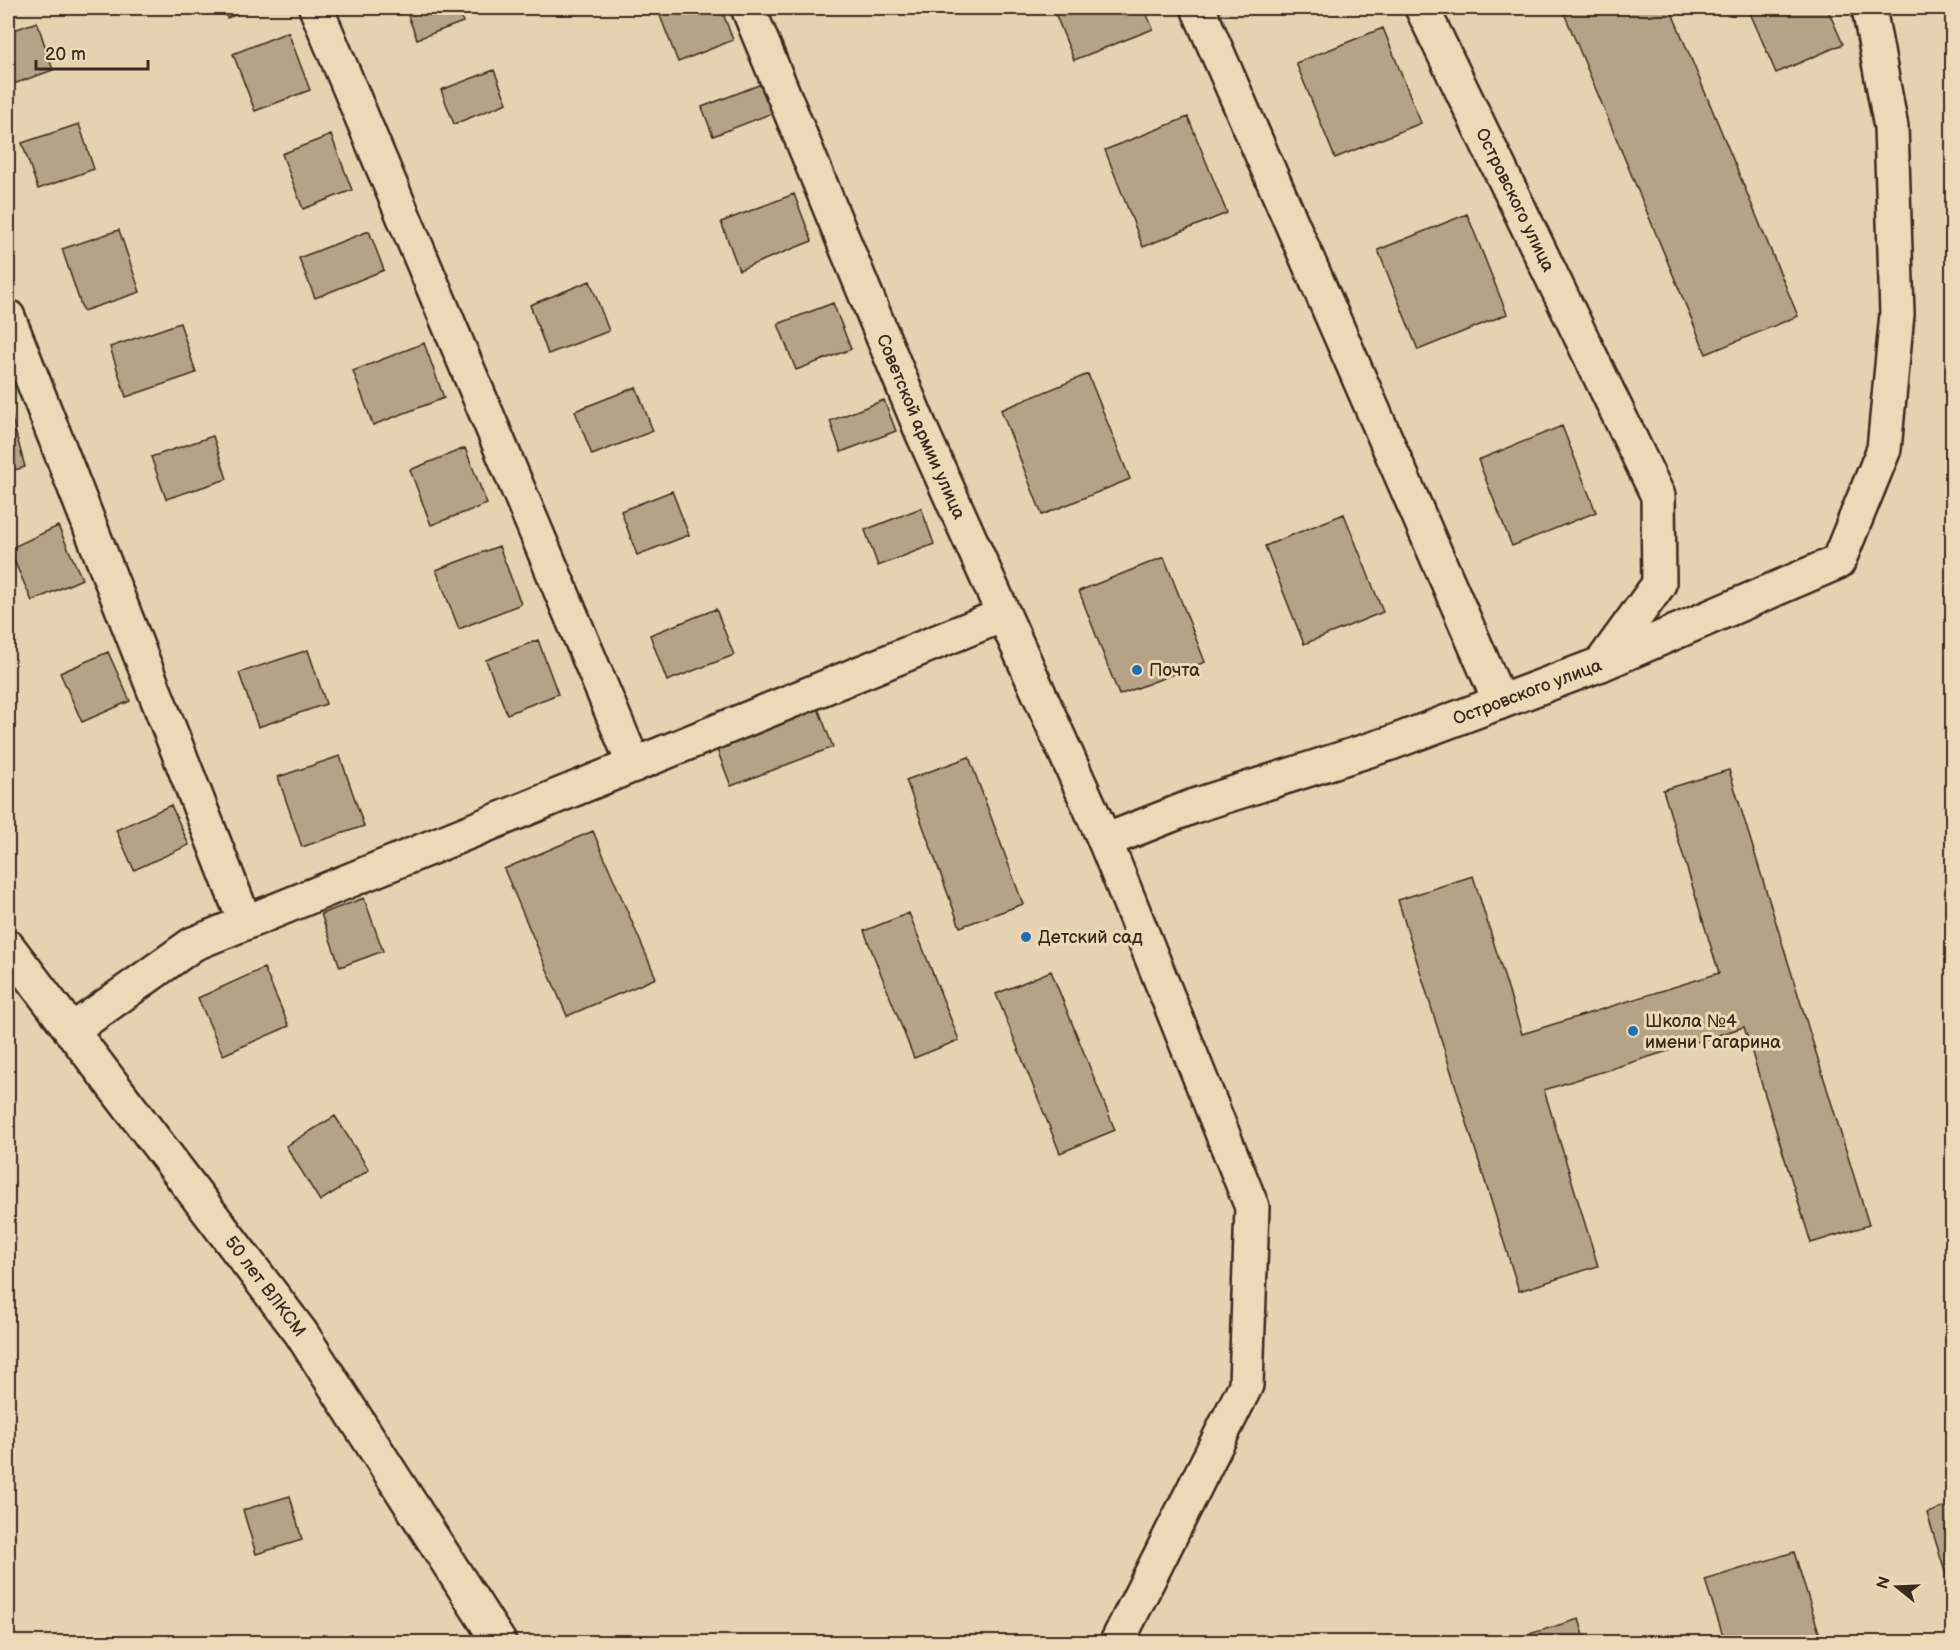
<svg xmlns="http://www.w3.org/2000/svg" width="1960" height="1650" viewBox="0 0 1960 1650" font-family="'Balsamiq Sans',sans-serif">
<rect width="100%" height="100%" fill="#e6d2b1"/>
<filter id="ink" filterUnits="userSpaceOnUse"><feTurbulence type="fractalNoise" baseFrequency=".0167" numOctaves="2"/><feDisplacementMap in="SourceGraphic" scale="12" xChannelSelector="R" yChannelSelector="G"/><feConvolveMatrix kernelMatrix="1 2 1 2 8 2 1 2 1" color-interpolation-filters="sRGB"/></filter>
<g filter="url(#ink)">
<path fill="#b6a387" stroke="#3b2a1e" stroke-width="1.5" d="M223 8H254L227 18Z
M405 8H458L463 22 417 39Z
M657 8H721L733 40 678 62Z
M1053 8H1144L1153 29 1074 60Z
M1562 8H1670L1798 316 1706 354Z
M1748 8H1827L1843 44 1776 73Z
M37 22 53 70 8 86V32Z
M1383 28 1421 123 1335 158 1296 63Z
M288 32 310 90 255 111 233 54Z
M494 70 507 103 454 124 441 90Z
M764 83 775 112 713 136 702 107Z
M1188 117 1227 213 1143 247 1105 150Z
M79 124 94 169 38 189 22 143Z
M331 135 352 190 303 209 282 154Z
M794 194 812 241 739 270 721 222Z
M1467 214 1507 314 1418 350 1378 250Z
M119 230 140 292 83 311 62 249Z
M369 231 384 270 315 298 299 258Z
M590 281 609 331 548 354 530 305Z
M833 303 851 349 796 370 778 324Z
M180 323 196 373 126 397 110 347Z
M424 343 444 398 373 425 353 371Z
M1088 374 1130 479 1042 515 1001 410Z
M636 387 653 431 592 455 575 411Z
M884 400 896 431 841 452 830 421Z
M11 415 25 467 8 472V416Z
M1562 426 1596 512 1512 546 1478 460Z
M213 436 227 479 166 499 151 457Z
M465 448 487 504 431 525 410 470Z
M672 491 689 535 637 555 621 511Z
M921 508 934 544 878 566 865 530Z
M1344 514 1383 612 1304 644 1265 546Z
M58 526 82 579 32 601 9 549Z
M499 546 521 604 459 629 436 570Z
M1164 557 1205 662 1119 695 1079 591Z
M716 609 734 655 667 681 650 635Z
M538 640 558 694 507 714 486 660Z
M308 650 326 704 258 727 239 673Z
M108 652 130 701 82 722 60 673Z
M818 708 833 747 731 786 716 747Z
M340 756 364 826 302 847 278 777Z
M969 757 1023 904 960 927 906 780Z
M1729 770 1869 1225 1811 1243 1744 1027 1544 1090 1598 1266 1519 1291 1398 900 1473 876 1522 1034 1719 973 1663 790Z
M171 805 189 845 134 870 116 830Z
M593 831 656 978 567 1016 504 869Z
M364 898 383 951 340 967 321 914Z
M909 913 959 1040 914 1058 864 931Z
M264 968 289 1026 223 1055 198 998Z
M1051 971 1115 1130 1060 1153 996 994Z
M335 1116 369 1170 320 1201 286 1146Z
M290 1496 302 1540 256 1554 243 1510Z
M1952 1505V1595L1927 1513Z
M1794 1552 1822 1642H1725L1705 1580Z
M1579 1619 1586 1642H1503Z"/>
<g fill="none" stroke-linecap="round" stroke-linejoin="round">
<defs>
<g id="minor">
<path d="M316 8 634 765"/>
<path id="s1" d="M748 8 922 432 1105 841 1252 1207 1246 1385 1117 1642"/>
<path d="M1198 8 1500 702"/>
<path d="M8 317 245 922"/>
<path d="M1601 664 1838 562 1884 449 1897 314 1891 127 1869 8"/>
<path id="s2" d="M1105 841 1194 806 1391 743 1601 664 1659 584 1658 496 1422 8"/>
<path id="s3" d="M8 947 301 1333 499 1642"/>
<path d="M71 1031 193 944 1003 615"/>
</g>
</defs>
<use href="#minor" stroke="#3b2a1e" stroke-width="38"/>
<use href="#minor" stroke="#edd9b7" stroke-width="33"/>
</g>
</g>
<g fill="#1f6fb2" stroke="#edd9b7" stroke-width="2">
<circle cx="1137" cy="670" r="6"/>
<circle cx="1026" cy="937" r="6"/>
<circle cx="1633" cy="1031" r="6"/>
</g>
<g text-anchor="middle" dominant-baseline="central" stroke-width="6" stroke-linejoin="round" paint-order="stroke">
<g font-size="18" fill="#3b2a1e" stroke="#edd9b7">
<text transform="translate(1515 200) rotate(64)">Островского улица</text>
<text stroke="none"><textPath href="#s1" startOffset="453">Советской армии улица</textPath></text>
<text stroke="none"><textPath href="#s2" startOffset="448">Островского улица</textPath></text>
<text stroke="none"><textPath href="#s3" startOffset="426">50 лет ВЛКСМ</textPath></text>
</g>
<g font-size="18" fill="#3b2a1e" stroke="#edd9b7" text-anchor="start">
<text x="1149" y="670">Почта</text>
<text x="1038" y="937">Детский сад</text>
<text x="1645" y="1021">Школа №4<tspan x="1645" dy="21">имени Гагарина</tspan></text>
</g>
</g>
<rect width="1960" height="1650" fill="none" stroke="#edd9b7" stroke-width="30"/>
<rect x="15" y="15" width="1930" height="1620" fill="none" stroke="#3b2a1e" stroke-width="2" filter="url(#ink)"/>
<g transform="translate(1897 1587) rotate(288)" stroke="#edd9b7" stroke-width="4.5" paint-order="stroke">
<path d="M0-4.5L10 22L0 15L-10 22Z" fill="#3b2a1e"/>
<text y="-9" font-size="16" font-weight="bold" text-anchor="middle" fill="#3b2a1e">N</text>
</g>
<path d="M36 60v9h112v-9" fill="none" stroke="#3b2a1e" stroke-width="3"/>
<text x="45" y="60" font-size="18" fill="#3b2a1e" stroke="#edd9b7" stroke-width="4.5" paint-order="stroke">20 m</text>
</svg>
